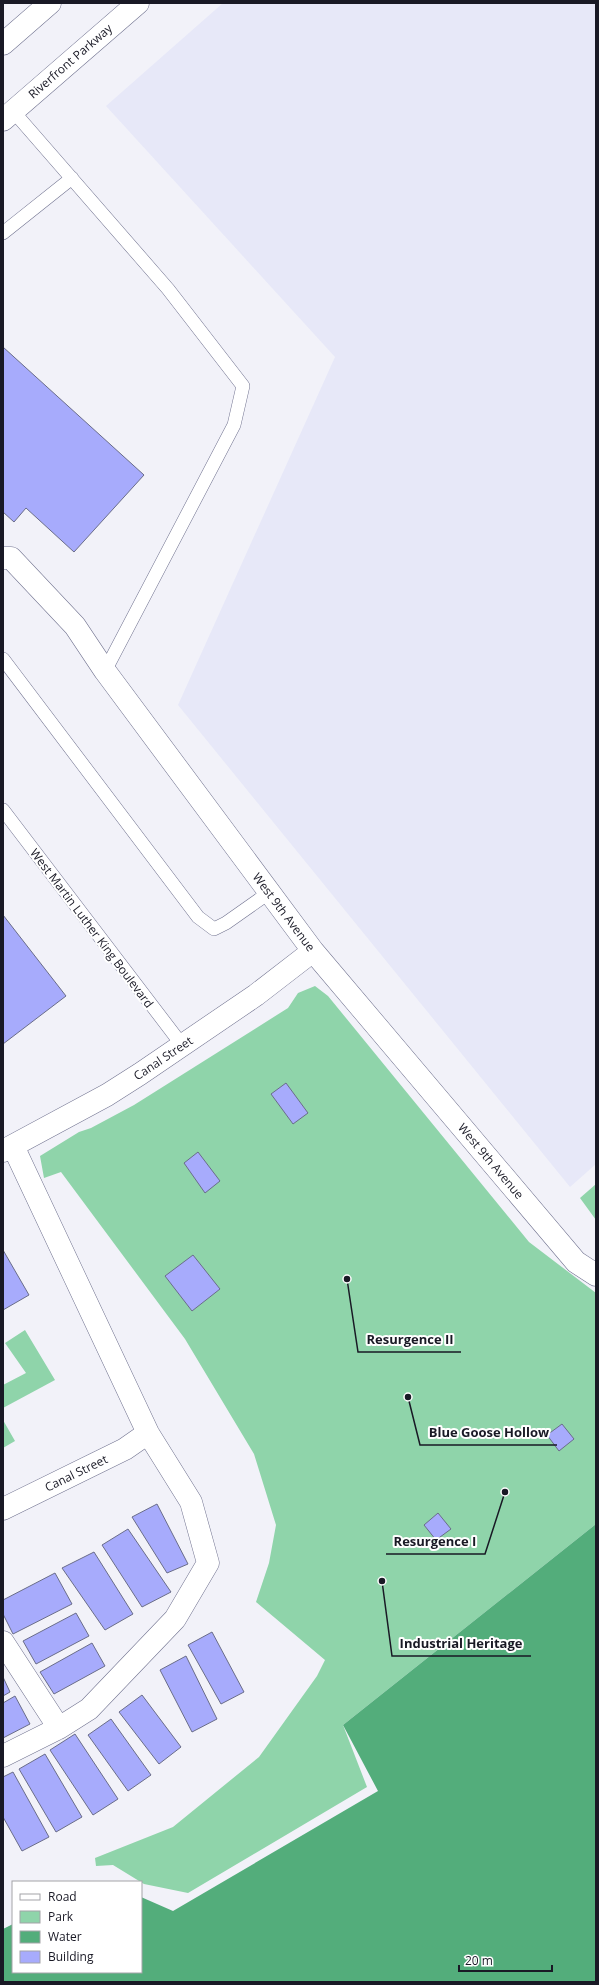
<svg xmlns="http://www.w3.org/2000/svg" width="599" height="1985" viewBox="0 0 599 1985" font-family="'Open Sans',sans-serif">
<rect width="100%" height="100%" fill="#f2f2f9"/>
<path fill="#e7e8f8" d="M223 3H596V1164L570 1187 178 705 335 357 106 106Z"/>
<path fill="#8fd4aa" d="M315 986 328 996 529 1242 596 1293V1524L343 1725 367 1787 188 1893 144 1884 113 1865 96 1866 95 1858 173 1827 259 1757 317 1676 325 1660 256 1602 269 1563 276 1525 254 1454 185 1339 61 1172 44 1178 40 1156 79 1132 91 1128 134 1105 288 1008 298 993Z
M596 1184V1220L580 1198Z
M25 1330 55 1380 3 1408V1385L26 1373 5 1343Z
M3 1420 15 1441 3 1448Z"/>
<path fill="#53ad7b" d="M596 1524V1982H3V1929L13 1924V1972H141V1897L173 1911 378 1791 343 1725Z"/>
<path fill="#a7abfc" stroke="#6a6d89" d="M3 347 144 475 74 552 26 508 14 522 3 512Z
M3 915 66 996 3 1044Z
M286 1083 308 1113 293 1124 271 1094Z
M198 1152 220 1181 205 1193 184 1163Z
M3 1250 29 1295 3 1310Z
M193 1255 220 1289 192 1311 165 1276Z
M562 1424 574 1439 559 1451 547 1435Z
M157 1504 188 1564 167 1573 132 1517Z
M438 1513 451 1529 436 1540 424 1525Z
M128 1529 171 1592 142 1607 102 1545Z
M94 1552 133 1614 105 1630 62 1568Z
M55 1573 72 1604 13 1634 3 1614V1600Z
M76 1613 89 1636 36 1664 23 1641Z
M212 1632 244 1692 221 1704 188 1645Z
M92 1643 105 1666 54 1694 40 1672Z
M186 1656 217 1719 192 1732 160 1670Z
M3 1677 10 1692 3 1696Z
M142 1695 181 1747 159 1764 119 1712Z
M15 1696 30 1724 3 1738V1703Z
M111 1719 151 1775 128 1791 88 1735Z
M75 1734 118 1799 93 1815 50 1750Z
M45 1754 82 1817 56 1832 19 1769Z
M13 1772 49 1837 22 1851 3 1817V1777Z"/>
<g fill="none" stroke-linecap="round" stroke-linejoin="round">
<defs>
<path id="service" d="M13 111 168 289 243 386 234 425 105 671
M3 233 72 178
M3 659 198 917 214 929 226 923 270 892
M3 810 182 1045"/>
<path id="minor" d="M3 558H11L75 626 105 671 313 951 576 1262 596 1275
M3 1151 107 1095 140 1074 256 995 313 951
M3 1509 125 1449 148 1433
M3 1642 59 1728
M3 1756 59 1728 89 1709 175 1619 208 1563 191 1502 148 1433 13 1146"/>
<path id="secondary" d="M3 44 50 3
M3 120 138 3"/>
</defs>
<use href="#service" stroke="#70728f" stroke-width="14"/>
<use href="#minor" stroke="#70728f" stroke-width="23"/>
<use href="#secondary" stroke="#70728f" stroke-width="23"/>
<use href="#service" stroke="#fff" stroke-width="13"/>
<use href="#minor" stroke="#fff" stroke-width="22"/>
<use href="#secondary" stroke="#fff" stroke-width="22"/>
</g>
<g text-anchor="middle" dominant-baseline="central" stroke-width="4" stroke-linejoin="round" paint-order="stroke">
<g font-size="12" fill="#191925" stroke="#fff">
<text transform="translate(70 61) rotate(-41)">Riverfront Parkway</text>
<text transform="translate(284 912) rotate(53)">West 9th Avenue</text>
<text transform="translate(92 928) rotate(53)">West Martin Luther King Boulevard</text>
<text transform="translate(163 1058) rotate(-34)">Canal Street</text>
<text transform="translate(491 1161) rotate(50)">West 9th Avenue</text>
<text transform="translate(76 1473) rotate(-26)">Canal Street</text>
</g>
</g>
<path fill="none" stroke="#191925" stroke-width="1.5" d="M347 1279L358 1352H461M408 1397L420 1445H557M505 1492L485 1554H386M382 1581L392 1656H531"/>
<g fill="#191925" stroke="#fff" stroke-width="1.5">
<circle cx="347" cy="1279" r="4"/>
<circle cx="408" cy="1397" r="4"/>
<circle cx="505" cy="1492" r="4"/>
<circle cx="382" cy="1581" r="4"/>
</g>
<g font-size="13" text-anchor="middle" font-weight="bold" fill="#191925" stroke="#fff" stroke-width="4" stroke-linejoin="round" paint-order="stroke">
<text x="410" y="1344">Resurgence II</text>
<text x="489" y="1437">Blue Goose Hollow</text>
<text x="435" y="1546">Resurgence I</text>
<text x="461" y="1648">Industrial Heritage</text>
</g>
<rect width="599" height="1985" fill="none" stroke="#191925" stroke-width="8"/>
<rect x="12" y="1881" width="130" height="92" fill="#ffffff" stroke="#a3a3a8"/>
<rect x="20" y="1894" width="20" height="6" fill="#ffffff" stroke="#a3a3a8"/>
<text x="48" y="1901" font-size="12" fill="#191925">Road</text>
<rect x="20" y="1911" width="20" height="12" fill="#8fd4aa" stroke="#a3a3a8"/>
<text x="48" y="1921" font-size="12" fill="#191925">Park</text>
<rect x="20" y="1931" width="20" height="12" fill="#53ad7b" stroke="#a3a3a8"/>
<text x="48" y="1941" font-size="12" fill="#191925">Water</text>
<rect x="20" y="1951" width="20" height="12" fill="#a7abfc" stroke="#a3a3a8"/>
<text x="48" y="1961" font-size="12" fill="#191925">Building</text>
<path d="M459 1965v6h93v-6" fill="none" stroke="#191925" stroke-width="2"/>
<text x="465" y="1965" font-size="12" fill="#191925" stroke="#ffffff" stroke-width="3" paint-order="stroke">20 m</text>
</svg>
